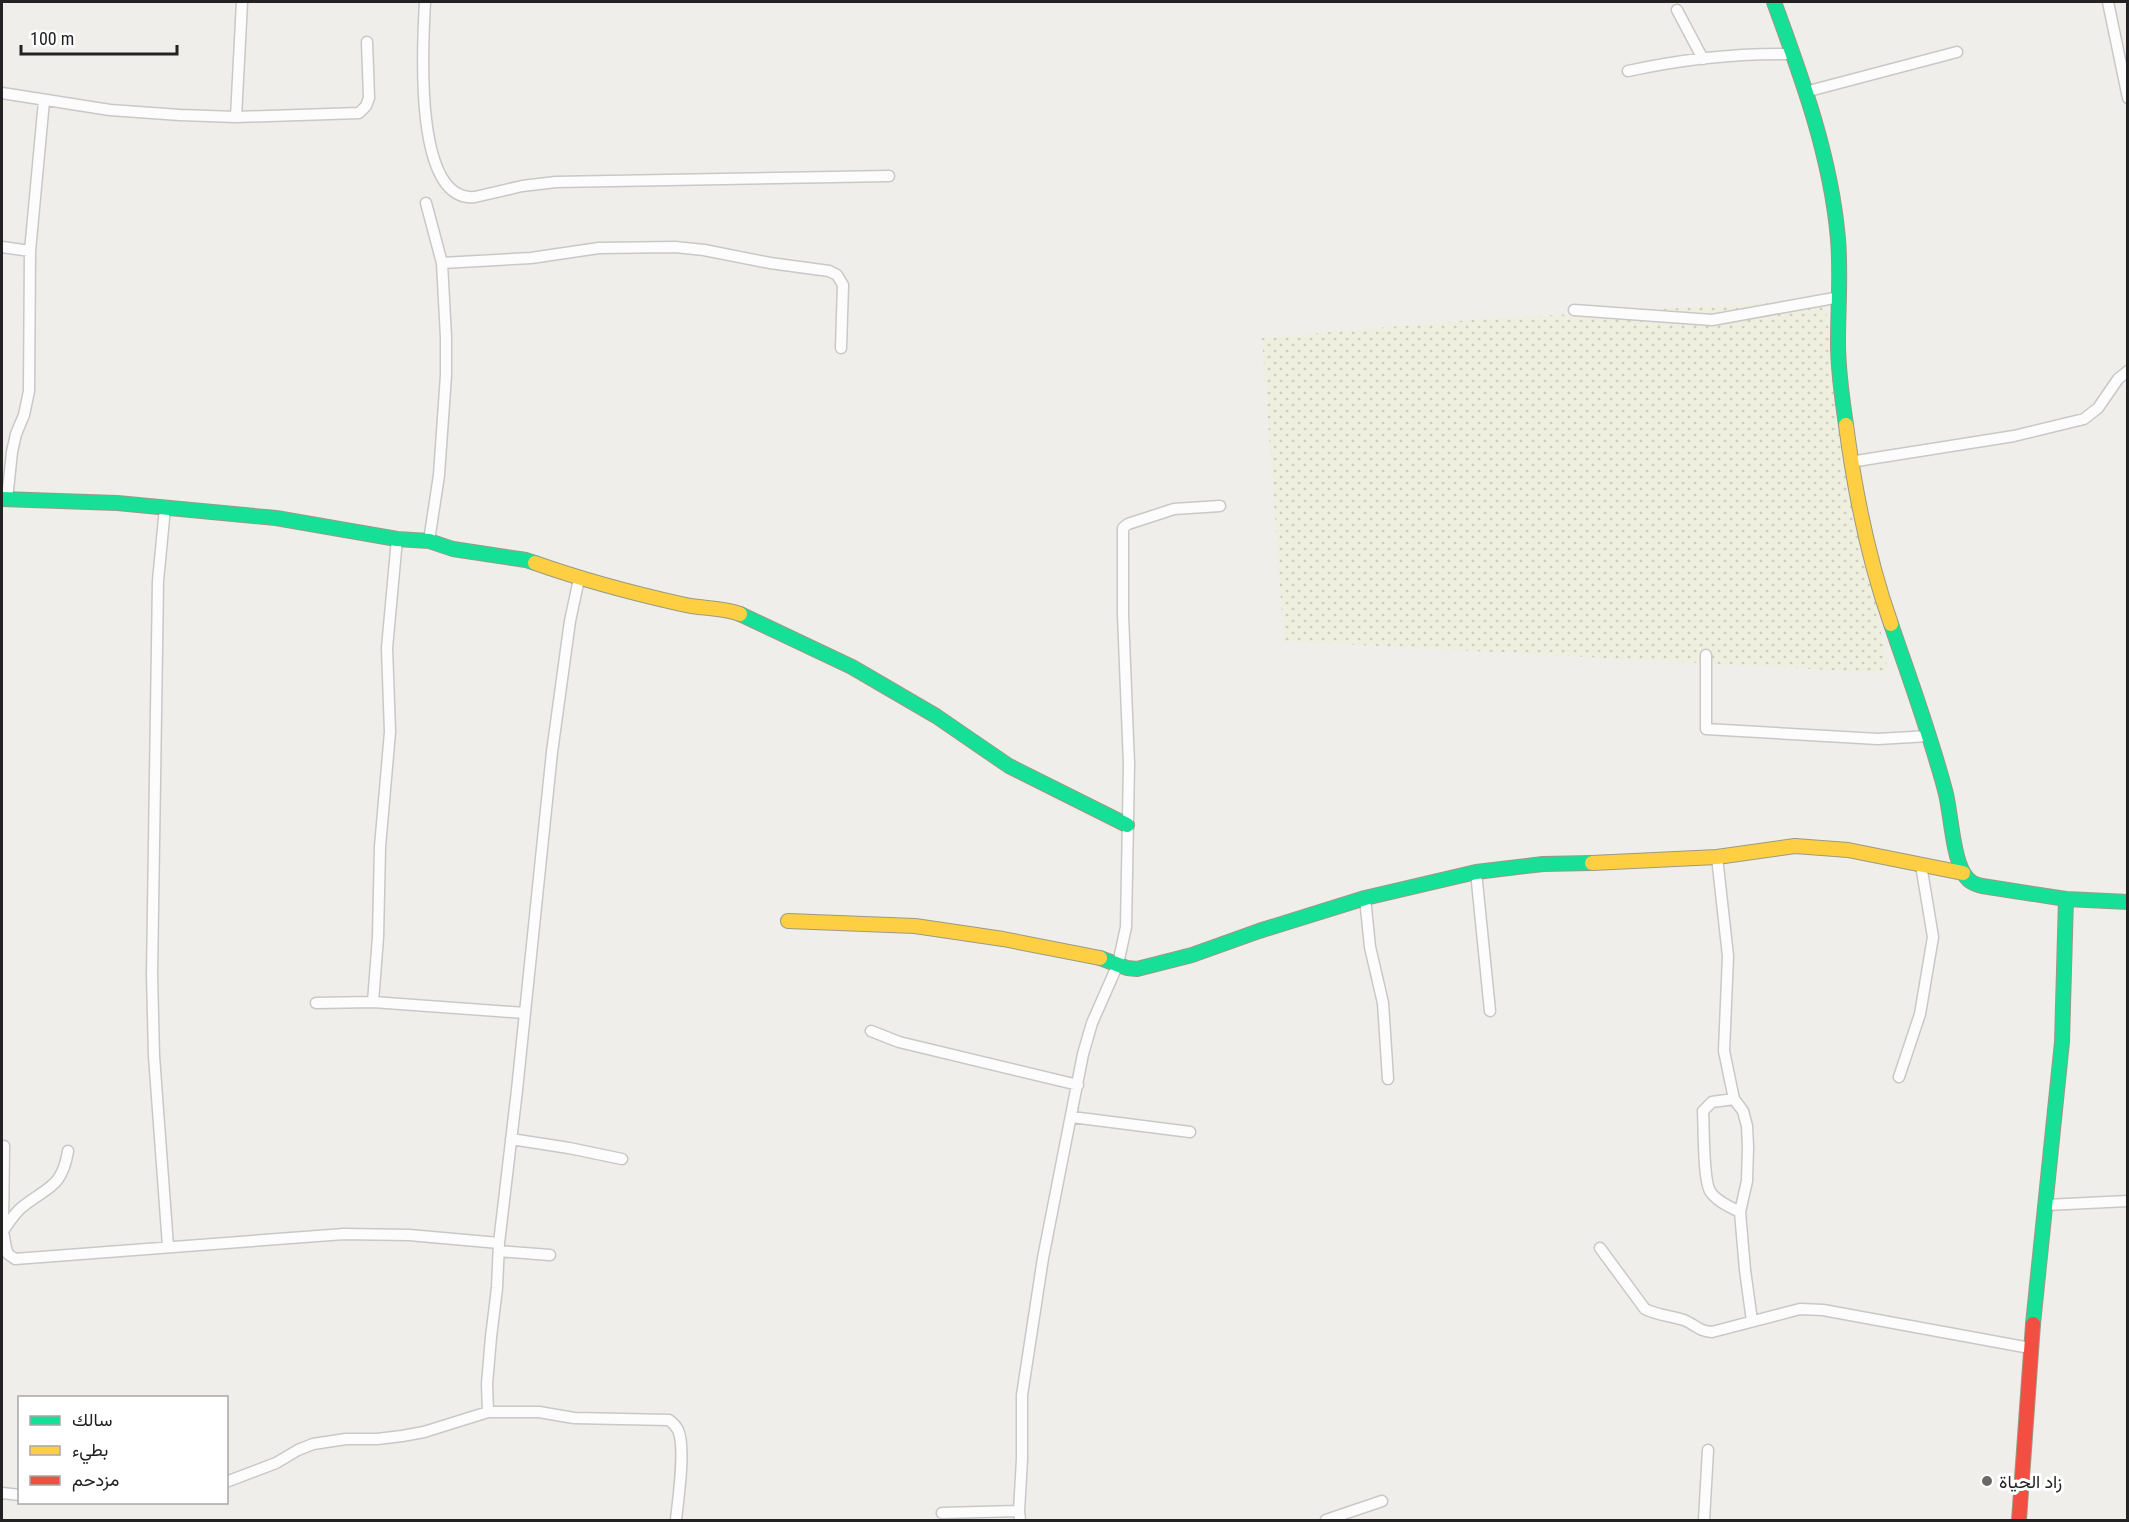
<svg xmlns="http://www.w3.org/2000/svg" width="2129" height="1522" viewBox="0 0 2129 1522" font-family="'Roboto Condensed',Vazirmatn,sans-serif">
<defs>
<pattern id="farmland-dots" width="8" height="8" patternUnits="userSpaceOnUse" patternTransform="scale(1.5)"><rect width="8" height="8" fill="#efefdf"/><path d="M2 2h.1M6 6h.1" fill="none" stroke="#cdcdbf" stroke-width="1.8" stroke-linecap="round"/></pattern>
</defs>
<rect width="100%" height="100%" fill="#f0eeeb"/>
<path fill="url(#farmland-dots)" d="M1824 300 1888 673 1284 641 1262 338 1482 319Z"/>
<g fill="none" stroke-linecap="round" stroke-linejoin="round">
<defs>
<path id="street" d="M425 2C423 40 412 203 475 197L522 186 556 182 889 176
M2108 2 2128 98
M1677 10 1703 59
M1628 71C1682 59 1738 53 1793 54
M1805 92 1957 52
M2 93 110 110 180 115 236 117 242 2
M236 117 359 113 366 106 369 98 367 42
M426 203 442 263 446 337V375L439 475 429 541
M2 247 30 251
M442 263 531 258 599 248 675 247 704 250 770 263 829 271 837 275 843 285 841 348
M1574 310 1712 320 1840 297
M1850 462 2014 436 2084 419 2098 408 2118 379 2128 371
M7 499 12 452 16 434 24 415 29 391 30 251 44 101
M165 508 158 581 152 975 154 1056 168 1246
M1706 655V729L1878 739 1929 736
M1717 857 1728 956 1724 1051 1734 1099 1743 1111 1747 1126 1748 1147 1747 1181 1740 1212 1745 1270 1752 1321
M1476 872 1490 1011
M1365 898 1370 947 1383 1003 1388 1079
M373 1002 378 937 380 847 390 732 387 648 397 539
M316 1003 373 1002 525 1013
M871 1031 899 1042 1078 1085
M1899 1077 1920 1014 1933 937 1921 865
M1734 1099 1712 1102 1703 1111C1704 1127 1703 1179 1710 1191 1716 1201 1730 1207 1740 1212
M1072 1117 1190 1132
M511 1139 569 1148 622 1159
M4 1146 3 1231 6 1248 8 1254 15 1259 344 1234 409 1235 499 1243
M2046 1205 2128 1201
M3 1231C8 1224 14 1214 21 1208 46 1187 62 1189 68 1151
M1600 1248 1645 1309C1657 1315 1671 1316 1684 1320 1696 1325 1698 1331 1712 1332L1800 1309 1823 1310 2030 1348
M499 1251 550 1255
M488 1412 487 1384 491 1337 497 1288 499 1243 517 1090 552 752 570 621 579 579
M226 1482 276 1463 298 1450 313 1444 346 1439H377L402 1436 424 1432 488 1412H539L574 1418 669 1420C673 1423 676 1426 678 1430 686 1447 678 1500 676 1520
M2 1493 20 1495
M942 1513 1019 1511
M1020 1520 1019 1511 1022 1459V1395L1043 1258 1083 1054 1092 1023 1118 964 1126 927 1129 764 1123 615V528L1128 524 1174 509 1220 506
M1326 1520 1382 1501
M1704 1520 1708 1450"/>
<path id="fast" d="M1774 2C1802 78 1831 157 1838 239 1841 274 1838 308 1838 343 1838 370 1842 398 1846 425
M2 499 117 503 276 518 397 539 429 541 453 549 526 560 535 563
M740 614 852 667 936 716 1009 766 1127 825
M1891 624C1910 680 1931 736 1946 794 1951 816 1953 856 1964 874 1969 882 1974 884 1982 886L2066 899 2062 1042 2033 1324
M2066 899 2128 902
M1100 958 1127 968 1137 969 1192 955 1259 931 1365 898 1476 872 1543 864 1592 863"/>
<path id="slow" d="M1846 425C1855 493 1868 559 1891 624
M535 563C583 580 632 593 681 604 701 609 722 607 740 614
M1592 863 1717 857 1795 846 1848 850 1963 873
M788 921 915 926 1003 939 1100 958"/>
<path id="jam" d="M2019 1520 2033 1324"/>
</defs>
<use href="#street" stroke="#c9c8c7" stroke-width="13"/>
<use href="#fast" stroke="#999a82" stroke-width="16"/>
<use href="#slow" stroke="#999a82" stroke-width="16"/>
<use href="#jam" stroke="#999a82" stroke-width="16"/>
<use href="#street" stroke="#fdfcfc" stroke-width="10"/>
<use href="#fast" stroke="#16e098" stroke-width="14"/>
<use href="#slow" stroke="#ffcf43" stroke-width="14"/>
<use href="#jam" stroke="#f24e42" stroke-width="14"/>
</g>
<circle fill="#6a6968" stroke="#fff" stroke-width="2" cx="1987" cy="1481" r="6"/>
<g text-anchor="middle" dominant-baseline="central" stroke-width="6" stroke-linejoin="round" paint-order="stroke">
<g font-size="18" fill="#222" stroke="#fff" text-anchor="start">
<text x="1999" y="1481">زاد الحياة</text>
</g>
</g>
<rect width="2129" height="1522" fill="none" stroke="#222222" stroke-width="6"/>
<rect x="18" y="1396" width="210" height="108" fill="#ffffff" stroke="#a7a7a7" stroke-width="1.5"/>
<rect x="30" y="1416" width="30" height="9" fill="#16e098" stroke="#a7a7a7" stroke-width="1.5"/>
<text x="72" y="1426" font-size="18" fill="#222222">سالك</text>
<rect x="30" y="1446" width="30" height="9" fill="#ffcf43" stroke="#a7a7a7" stroke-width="1.5"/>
<text x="72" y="1456" font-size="18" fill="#222222">بطيء</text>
<rect x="30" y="1476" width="30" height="9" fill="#f24e42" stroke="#a7a7a7" stroke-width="1.5"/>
<text x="72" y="1486" font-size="18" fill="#222222">مزدحم</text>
<path d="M21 45v9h156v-9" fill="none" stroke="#222222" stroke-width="3"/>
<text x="30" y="45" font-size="18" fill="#222222" stroke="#ffffff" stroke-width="4.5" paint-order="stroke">100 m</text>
</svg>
